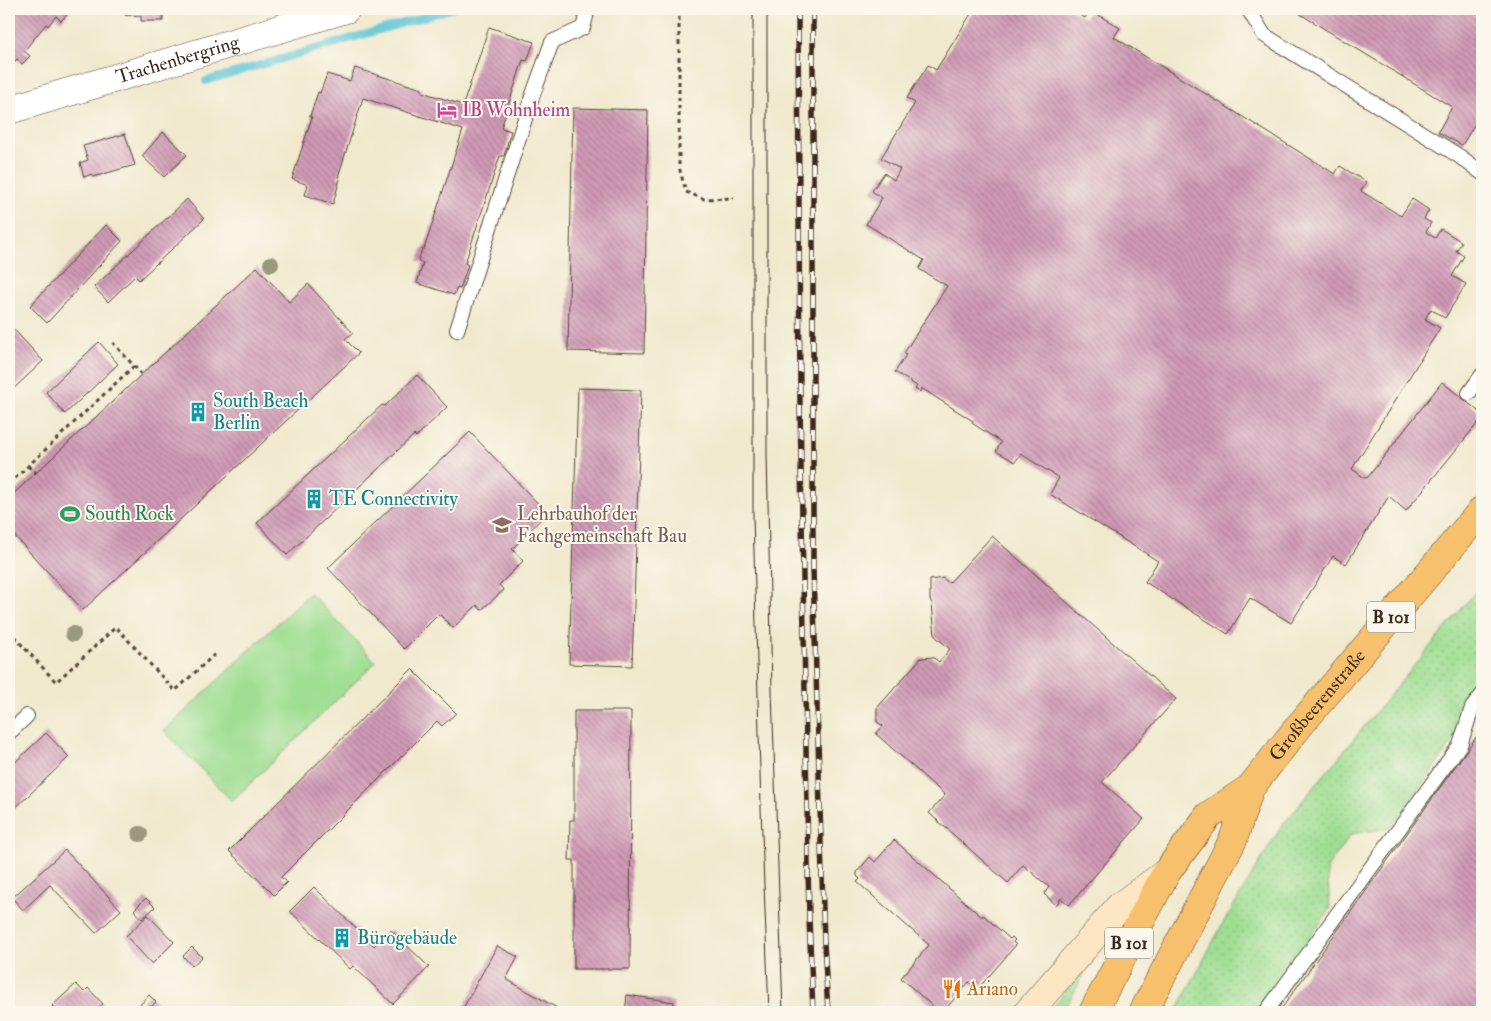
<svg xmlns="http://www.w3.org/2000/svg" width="1491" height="1021" viewBox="0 0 1491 1021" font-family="'IM FELL Double Pica',serif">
<defs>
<pattern id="grass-dots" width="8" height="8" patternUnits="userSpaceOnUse" patternTransform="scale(1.25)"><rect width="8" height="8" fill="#9fde93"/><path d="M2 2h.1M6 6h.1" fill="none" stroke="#8abf7e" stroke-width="1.8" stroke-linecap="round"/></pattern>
<pattern id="building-back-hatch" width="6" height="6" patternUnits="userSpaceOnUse" patternTransform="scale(1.25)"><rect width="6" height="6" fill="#d09ab6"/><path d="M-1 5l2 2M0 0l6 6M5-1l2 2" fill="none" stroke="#aa7e93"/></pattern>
</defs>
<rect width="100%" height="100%" fill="#fbf7ec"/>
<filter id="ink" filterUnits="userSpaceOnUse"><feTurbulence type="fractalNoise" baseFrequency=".02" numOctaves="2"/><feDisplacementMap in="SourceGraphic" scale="10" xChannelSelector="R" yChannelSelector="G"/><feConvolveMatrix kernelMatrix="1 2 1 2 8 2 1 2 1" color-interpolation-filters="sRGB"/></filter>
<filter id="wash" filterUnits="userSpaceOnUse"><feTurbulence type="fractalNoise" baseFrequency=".0096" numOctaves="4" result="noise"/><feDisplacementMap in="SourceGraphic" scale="20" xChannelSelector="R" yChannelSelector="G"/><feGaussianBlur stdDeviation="1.12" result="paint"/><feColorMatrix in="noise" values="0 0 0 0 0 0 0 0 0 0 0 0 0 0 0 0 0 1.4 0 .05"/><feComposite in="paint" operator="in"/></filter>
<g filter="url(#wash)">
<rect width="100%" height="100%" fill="#f0e9ce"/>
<path fill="url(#grass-dots)" stroke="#6d8458" d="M1482 584V671L1459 705 1454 740 1390 828 1351 834 1327 868 1330 909 1257 1012H1176L1222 925 1281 827Z
M1083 970 1085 973 1063 1012H1049Z"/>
<path fill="#9fde93" stroke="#6d8458" d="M310 593 376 662 232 801 164 731Z"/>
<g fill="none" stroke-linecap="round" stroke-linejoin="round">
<path stroke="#5ac4d4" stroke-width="8" d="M206 81 451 9"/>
</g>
<g id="blocks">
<path fill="url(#building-back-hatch)" d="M17 9H72L61 21 56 16 48 26 46 24 24 51 30 56 22 64 17 59 9 68V16Z
M125 9H163V21H141V16L125 15Z
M974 9H1070L1085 18 1090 10 1120 28 1114 37 1335 174 1340 166 1366 182 1361 191 1401 216 1412 199 1429 210 1424 219 1431 223 1426 232 1435 238 1441 229 1462 242 1456 251 1464 256 1452 276 1466 284 1445 318 1431 309 1425 319 1440 328 1352 469 1365 478 1368 477 1442 382 1482 414V418L1406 511 1389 496 1346 564 1333 556 1291 623 1250 598 1228 634 1145 582 1158 561 1050 494 1059 478 1021 454 1015 462 996 451 1001 442 972 423 973 421 921 388 920 392 915 389 917 386 895 372 906 355 904 353 947 286 919 269 924 260 866 224 882 198 872 191 884 173 894 180 900 169 881 158 915 103 907 98 928 65 936 70Z
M1292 9H1482V126L1476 122 1462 145 1438 132 1452 107Z
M489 27 534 42 527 61 523 60 501 128 511 131 504 156H500L465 263 468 265 460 289 457 288 454 295 417 283 423 263 418 261 422 249H424L463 130 363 98 338 177 340 179 333 204 305 195 308 185 292 179 312 117 310 116 318 92 320 93 327 74 350 81 355 68 422 89V92L463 105Z
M573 108 648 110 644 353 568 351Z
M163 132 187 155 164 177 142 156Z
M125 134 135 165 93 177 92 174 84 177 80 163 88 160 83 146Z
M187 199 204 219 139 280 135 276 108 302 94 287Z
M106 225 122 241 47 323 30 306Z
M257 267 289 302 308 284 353 333 345 339 359 353 83 610 9 530V498Z
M9 324 43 361 9 393Z
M99 342 118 364 65 414 46 392Z
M417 375 447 407 416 437 414 435 287 555 257 523 382 405 385 406Z
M578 388 641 390 632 666 569 664Z
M470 432 547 513 512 549 523 561 499 585 504 590 481 610 477 605 453 628 439 614 404 649 328 568Z
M992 536 1176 699 1102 782 1144 819 1069 905 1061 898 1056 905 1044 894 1049 887 1023 865 1008 883 929 813 945 795 876 734 883 726 877 722V708L921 658 933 657 939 662 950 649 935 636 932 603 930 600V580L943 578 949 583Z
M412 669 456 713 442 726 437 721 281 877 287 882 274 895 229 851Z
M574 711H631L630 969H574V860H569L570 820H574Z
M1482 729V1012H1279Z
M46 733 69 757 9 814V768Z
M894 840 982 917 983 915 1010 939 1012 937 1015 940 1013 942 1016 945 977 990 969 982 943 1012H939L901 978 929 945 857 882 860 879 857 876V872L870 857 875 862Z
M65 850 121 910 96 933 50 885 23 910 12 898Z
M314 887 374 946 391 930 429 967 393 1004 353 966 350 969 290 911Z
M146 898 155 907 142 919 134 910Z
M148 915 174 942 152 964 126 936Z
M497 946 518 957 506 979 564 1012H461Z
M192 947 202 957 192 966 183 956Z
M76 984 84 992 88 988 103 1004 94 1012H58L52 1006Z
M149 995 156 1002 146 1012 139 1006Z
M627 995 674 1002 673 1012H625Z"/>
</g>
</g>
<g filter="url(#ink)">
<use href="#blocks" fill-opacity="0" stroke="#564738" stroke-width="1"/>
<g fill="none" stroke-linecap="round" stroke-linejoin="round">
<defs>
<path id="lane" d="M1248 9 1264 35 1459 156 1482 173
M457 330 532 97 552 42 583 28 588 9
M1469 393 1482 375
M9 733 27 716
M1266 1012 1460 745 1472 708 1482 695"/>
<g id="street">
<path id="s1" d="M9 110 346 9"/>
</g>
<path id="secondary" d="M1028 1012 1120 906 1166 873"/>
<g id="primary">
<path id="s2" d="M1093 1012 1166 873 1209 815 1250 788 1300 725 1482 510"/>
<path d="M1143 1012 1233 840 1250 788"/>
</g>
</defs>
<use href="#lane" stroke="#564738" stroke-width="16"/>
<use href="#street" stroke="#564738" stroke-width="29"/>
<use href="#secondary" stroke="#564738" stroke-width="29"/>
<use href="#primary" stroke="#564738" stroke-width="29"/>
<path stroke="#564738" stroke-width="3" stroke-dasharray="4 4" stroke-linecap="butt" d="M679 9V167L686 192 704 199 734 198
M134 366 141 374
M28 466 36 473
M9 484 134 366 113 343
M9 631 56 682 116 627 175 691 217 652"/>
<use href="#lane" stroke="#fff" stroke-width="14"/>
<use href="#street" stroke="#fff" stroke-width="28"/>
<use href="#secondary" stroke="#fce6c4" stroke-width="28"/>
<use href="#primary" stroke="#f7c06c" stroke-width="28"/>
<path stroke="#3b2a1e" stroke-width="1" d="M753 9V515L761 808 769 1012
M767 9V454L772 691 783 1012"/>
<defs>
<path id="rail" d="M798 9 800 405 809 919 813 1012
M813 9V569L824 943 828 1012"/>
</defs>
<use href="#rail" stroke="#3b2a1e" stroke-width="5.5"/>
<use href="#rail" stroke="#fbf7ec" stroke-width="4" stroke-dasharray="11" stroke-linecap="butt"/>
</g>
<g fill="#9a997d">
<circle cx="271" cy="264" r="8"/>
<circle cx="73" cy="634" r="8"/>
<circle cx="140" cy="834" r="8"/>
</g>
</g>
<defs>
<symbol id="hotel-bare" viewBox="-9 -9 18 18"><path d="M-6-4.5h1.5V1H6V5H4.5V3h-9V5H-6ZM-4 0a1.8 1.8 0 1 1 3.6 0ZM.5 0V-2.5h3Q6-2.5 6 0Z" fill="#d1479c" stroke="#fbf7ec" stroke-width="2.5" paint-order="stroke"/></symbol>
<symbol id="building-bare" viewBox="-9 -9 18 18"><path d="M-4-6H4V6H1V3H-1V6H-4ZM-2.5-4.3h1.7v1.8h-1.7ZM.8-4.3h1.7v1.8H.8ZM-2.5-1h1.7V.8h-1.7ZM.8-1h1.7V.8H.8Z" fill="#0f9aa8" stroke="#fbf7ec" stroke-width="2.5" paint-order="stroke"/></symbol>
<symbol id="stadium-bare" viewBox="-9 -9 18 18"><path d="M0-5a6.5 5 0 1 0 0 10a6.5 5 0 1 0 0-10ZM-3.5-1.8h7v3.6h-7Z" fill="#2e9e5b" stroke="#fbf7ec" stroke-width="2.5" paint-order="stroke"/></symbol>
<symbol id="university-bare" viewBox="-9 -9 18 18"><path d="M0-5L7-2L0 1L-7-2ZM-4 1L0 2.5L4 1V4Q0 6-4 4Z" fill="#8d6e63" stroke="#fbf7ec" stroke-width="2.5" paint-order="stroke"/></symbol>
<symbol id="restaurant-bare" viewBox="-9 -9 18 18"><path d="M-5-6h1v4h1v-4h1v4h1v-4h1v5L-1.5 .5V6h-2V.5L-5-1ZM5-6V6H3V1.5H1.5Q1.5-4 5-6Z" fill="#e8710a" stroke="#fbf7ec" stroke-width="2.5" paint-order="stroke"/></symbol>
</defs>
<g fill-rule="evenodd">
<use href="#hotel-bare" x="433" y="96" width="28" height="28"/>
<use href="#building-bare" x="184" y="398" width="28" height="28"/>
<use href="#building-bare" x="300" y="485" width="28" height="28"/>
<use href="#stadium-bare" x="56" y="500" width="28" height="28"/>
<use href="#university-bare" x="488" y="511" width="28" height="28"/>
<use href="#building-bare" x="328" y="924" width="28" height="28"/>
<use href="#restaurant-bare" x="938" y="975" width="28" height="28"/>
</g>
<g text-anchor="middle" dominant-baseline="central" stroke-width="4" stroke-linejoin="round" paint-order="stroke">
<g fill="#fbf7ec" stroke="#75685c" stroke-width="1">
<rect x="1367" y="601.5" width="48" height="31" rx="4"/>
<rect x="1105" y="927.5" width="48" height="31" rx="4"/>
</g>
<g font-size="18" font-weight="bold" fill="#3b2a1e">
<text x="1391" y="617">B 101</text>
<text x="1129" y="943">B 101</text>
</g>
<g font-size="19" fill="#3b2a1e" stroke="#fbf7ec">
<text stroke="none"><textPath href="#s1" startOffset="176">Trachenbergring</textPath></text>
<text stroke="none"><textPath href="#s2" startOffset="385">Großbeerenstraße</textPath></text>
</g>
<g font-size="19" fill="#b23c85" stroke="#fbf7ec" text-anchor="start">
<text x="462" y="110">IB Wohnheim</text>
</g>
<g font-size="19" fill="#0d838f" stroke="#fbf7ec" text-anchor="start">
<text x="213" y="401">South Beach<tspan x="213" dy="22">Berlin</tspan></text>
<text x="329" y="499">TE Connectivity</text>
<text x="357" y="938">Bürogebäude</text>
</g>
<g font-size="19" fill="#27864d" stroke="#fbf7ec" text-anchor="start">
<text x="85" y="514">South Rock</text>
</g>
<g font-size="19" fill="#785e54" stroke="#fbf7ec" text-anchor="start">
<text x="517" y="514">Lehrbauhof der<tspan x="517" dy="22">Fachgemeinschaft Bau</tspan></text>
</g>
<g font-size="19" fill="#c56008" stroke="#fbf7ec" text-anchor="start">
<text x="967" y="989">Ariano</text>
</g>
</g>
<rect width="1491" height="1021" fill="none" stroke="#fbf7ec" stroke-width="30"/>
</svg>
